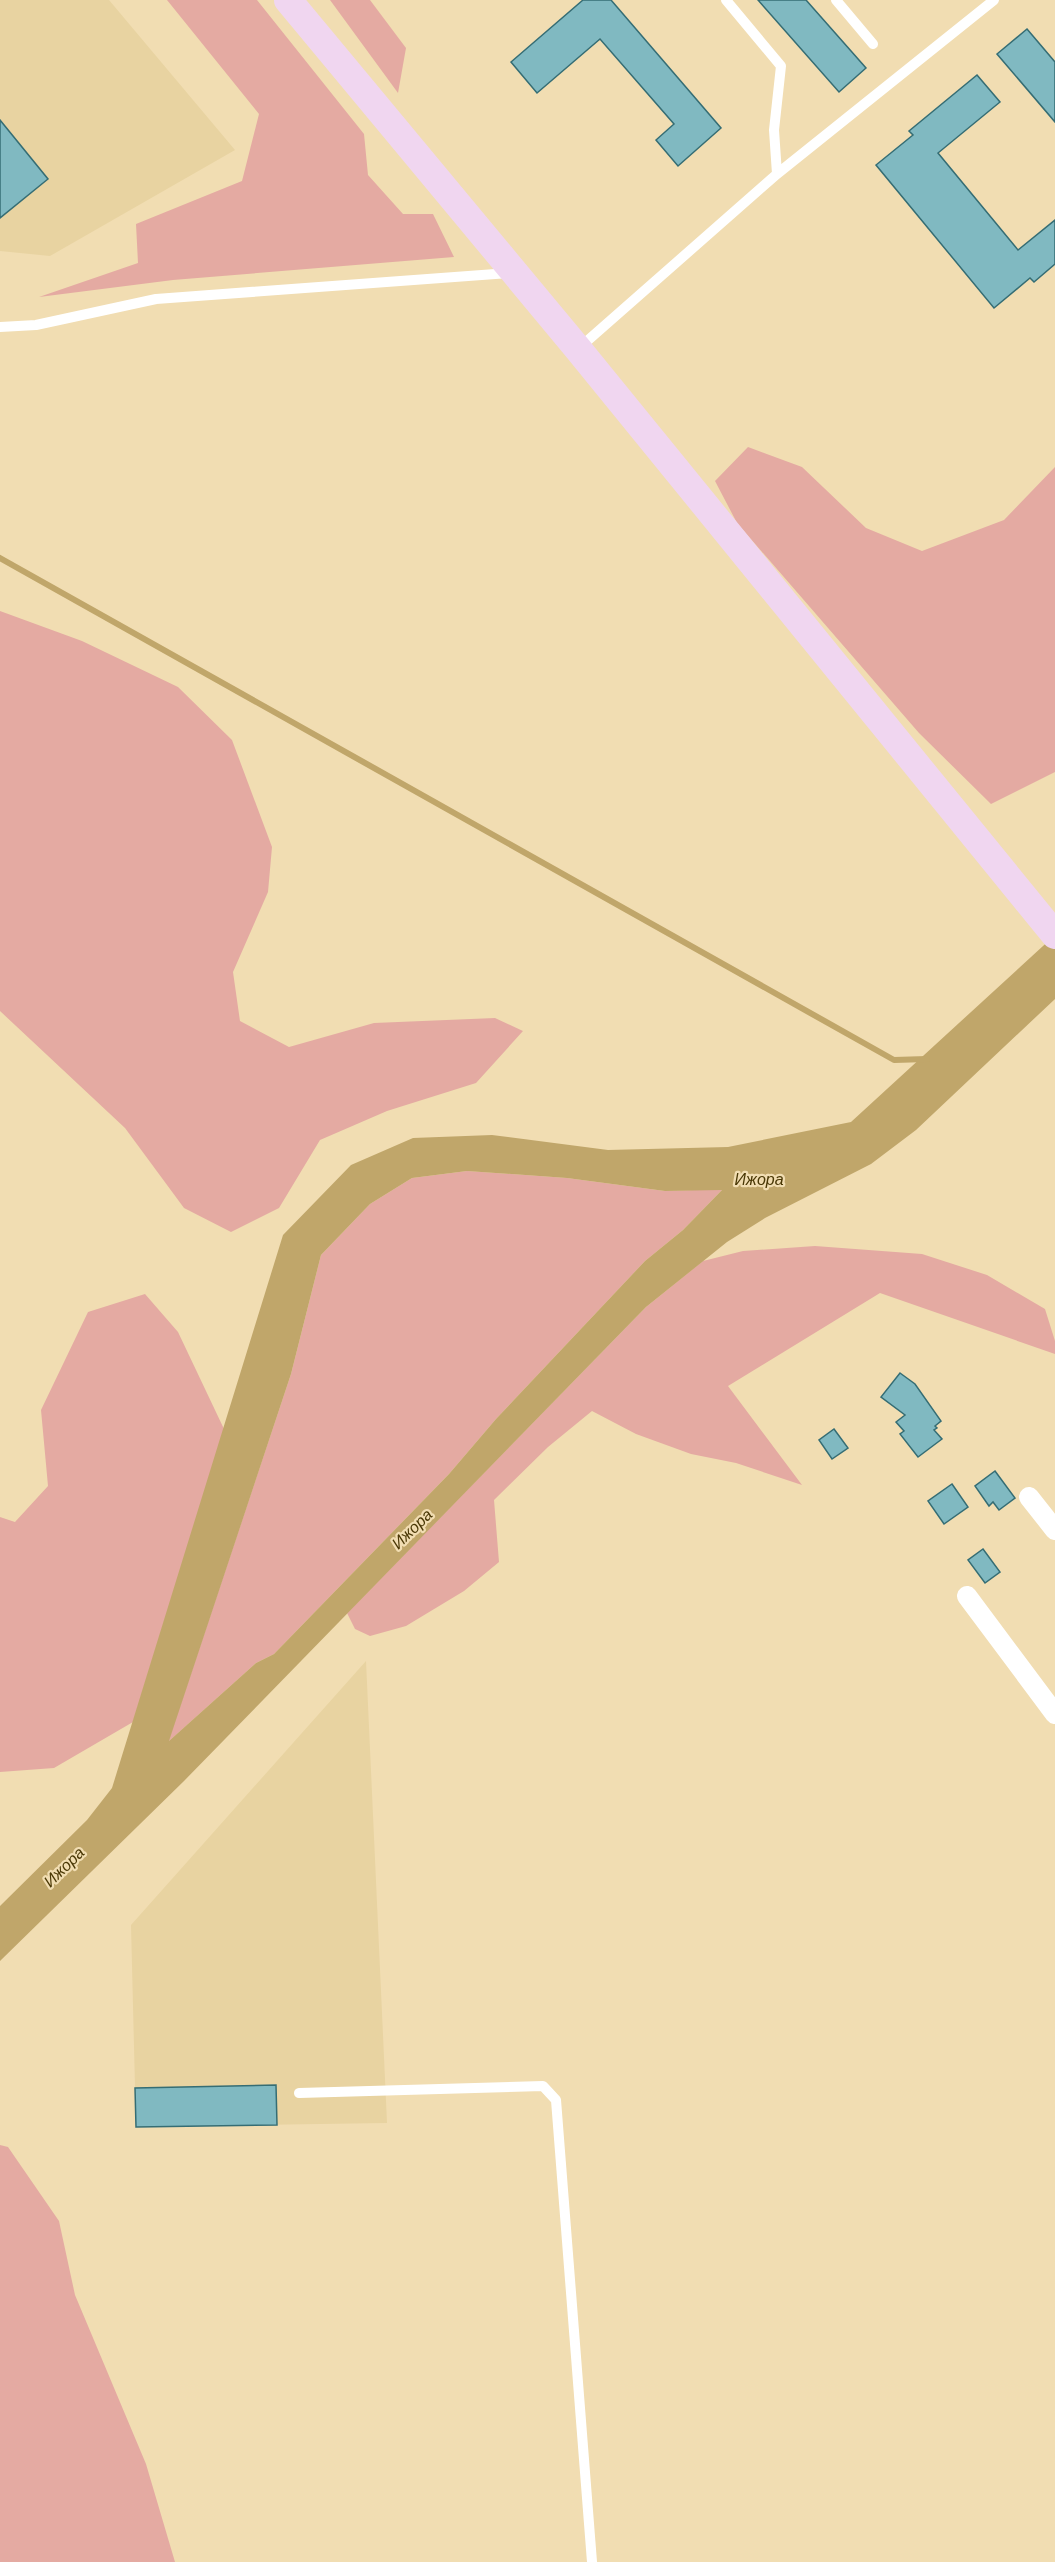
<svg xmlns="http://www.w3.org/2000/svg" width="1055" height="2562" font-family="Arial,sans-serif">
<rect width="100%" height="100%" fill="#f1ddb2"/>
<path fill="#e8d3a1" d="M 0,0 L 109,0 L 235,150 L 50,256 L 0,251 Z
M 366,1661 L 387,2123 L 136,2127 L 131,1925 Z"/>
<path fill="#e4aaa2" d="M 167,0 L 257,0 L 364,134 L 368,175 L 403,214 L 433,214 L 454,257 L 173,280 L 39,297 L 138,263 L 136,224 L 242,181 L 259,114 Z
M 330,0 L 370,0 L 406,48 L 398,93 Z
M 748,447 L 802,467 L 866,528 L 922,551 L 1004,520 L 1055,467 L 1055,772 L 991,804 L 919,733 L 737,523 L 715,481 Z
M 0,611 L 82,641 L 178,687 L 232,740 L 272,847 L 268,892 L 233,972 L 240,1021 L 289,1047 L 374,1023 L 495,1018 L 523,1031 L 476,1083 L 387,1111 L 320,1140 L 279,1208 L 231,1232 L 184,1208 L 125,1128 L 0,1011 Z
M 467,1171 L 567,1178 L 665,1191 L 723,1189 L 683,1230 L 645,1261 L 496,1419 L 449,1474 L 274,1654 L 256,1663 L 168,1742 L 291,1374 L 321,1255 L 370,1204 L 412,1178 Z
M 815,1246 L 922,1254 L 987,1275 L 1045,1309 L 1055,1341 L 1055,1354 L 880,1293 L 728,1386 L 802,1485 L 736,1463 L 691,1454 L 636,1434 L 592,1411 L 548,1447 L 494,1500 L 499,1562 L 464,1591 L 406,1626 L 370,1636 L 355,1629 L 347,1613 L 646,1307 L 703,1261 L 743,1251 Z
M 145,1294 L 178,1332 L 224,1429 L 133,1722 L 54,1768 L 0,1772 L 0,1517 L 15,1522 L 48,1486 L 41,1410 L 88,1312 Z
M 0,2145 L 8,2147 L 59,2221 L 75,2295 L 146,2464 L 175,2562 L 0,2562 Z"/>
<path fill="#c0a66a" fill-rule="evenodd" d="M 1055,935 L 1055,999 L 916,1130 L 871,1164 L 765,1218 L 727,1242 L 646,1307 L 184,1781 L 0,1961 L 0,1906 L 87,1820 L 112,1788 L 283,1235 L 351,1165 L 413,1138 L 492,1135 L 608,1150 L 728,1147 L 851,1122 ZM 467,1171 L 567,1178 L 665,1191 L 722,1190 L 683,1230 L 645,1261 L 496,1419 L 449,1474 L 274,1654 L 256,1663 L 169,1741 L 291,1374 L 321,1255 L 370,1204 L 412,1178 Z"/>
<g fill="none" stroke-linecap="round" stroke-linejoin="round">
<path stroke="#c0a66a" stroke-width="6" d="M 0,558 L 894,1060 L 927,1059"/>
</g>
<path fill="#80b9c1" stroke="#356d74" stroke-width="1.5" d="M 583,0 L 611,0 L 721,128 L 678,166 L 656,140 L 674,124 L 600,39 L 537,93 L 511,62 Z
M 758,0 L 806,0 L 866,68 L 839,92 Z
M 1027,29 L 1055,62 L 1055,122 L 997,54 Z
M 977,75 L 1000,102 L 938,153 L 1018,250 L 1055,220 L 1055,264 L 1034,282 L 1030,278 L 994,308 L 876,165 L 913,135 L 909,131 Z
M 0,120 L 48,179 L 0,218 Z
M 900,1373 L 915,1384 L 941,1421 L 935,1426 L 937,1428 L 934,1430 L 942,1439 L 918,1457 L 900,1434 L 904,1431 L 896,1422 L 905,1415 L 881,1397 Z
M 834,1429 L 848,1448 L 832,1459 L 819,1440 Z
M 995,1471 L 1015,1498 L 999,1510 L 993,1502 L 989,1506 L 975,1486 Z
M 952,1484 L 968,1507 L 944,1524 L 928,1501 Z
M 983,1549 L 1000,1572 L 985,1583 L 968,1560 Z
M 276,2085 L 277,2125 L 136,2127 L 135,2088 Z"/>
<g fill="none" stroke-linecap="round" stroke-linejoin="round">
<path stroke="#fff" stroke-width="10" d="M 726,0 L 781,66 L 774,130 L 777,174
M 836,0 L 873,44
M 0,327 L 36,325 L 156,299 L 509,273
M 578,349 L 777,174 L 994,0
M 299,2093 L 543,2086 L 556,2100 L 592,2562"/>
<path stroke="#fff" stroke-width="20" d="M 1029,1497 L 1055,1530
M 967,1596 L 1055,1714"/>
<path stroke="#f0d6f0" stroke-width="28" d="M 288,0 L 578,349 L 1055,935"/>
</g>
<g text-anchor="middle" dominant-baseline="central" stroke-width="4.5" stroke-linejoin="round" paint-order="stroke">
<g font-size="16" font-style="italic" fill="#4a3806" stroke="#f1ddb2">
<text x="759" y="1179">Ижора</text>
<text transform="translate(412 1529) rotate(-44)">Ижора</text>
<text transform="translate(64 1867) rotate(-44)">Ижора</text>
</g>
</g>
</svg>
